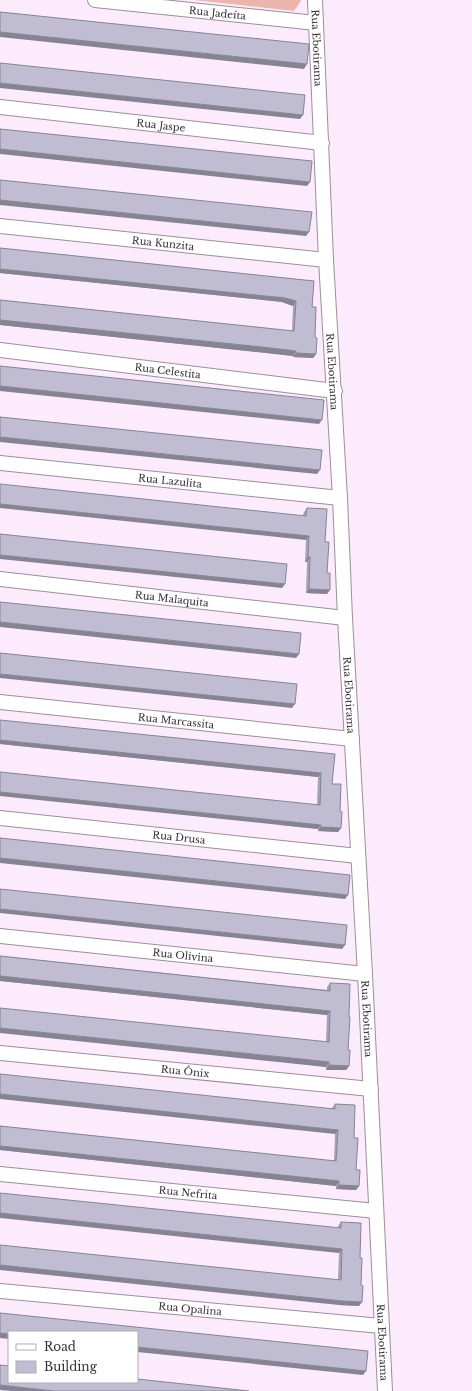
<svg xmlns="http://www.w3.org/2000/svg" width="472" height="1391" font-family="'Libre Baskerville',serif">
<rect width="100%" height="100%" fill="#fbebfc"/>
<path fill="#ecb5ac" d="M 194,0 L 300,0 L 301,1 L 294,11 Z"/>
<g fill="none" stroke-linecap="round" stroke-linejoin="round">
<g stroke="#9d8e9d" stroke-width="16">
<g id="minor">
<path id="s1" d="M 95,0 L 316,23"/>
<path id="s2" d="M 315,0 L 326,260 L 340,498 L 345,618 L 365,974 L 385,1391"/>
<path id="s3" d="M 0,107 L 322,143"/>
<path id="s4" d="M 0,226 L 326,260"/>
<path id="s5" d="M 0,350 L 335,391"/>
<path id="s6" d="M 0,463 L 340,498"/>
<path id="s7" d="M 0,579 L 345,618"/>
<path id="s8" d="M 0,702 L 352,739"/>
<path id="s9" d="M 0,818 L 358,856"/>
<path id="s10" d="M 0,936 L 365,974"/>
<path id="s11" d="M 0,1053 L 371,1089"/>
<path id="s12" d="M 0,1174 L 376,1211"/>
<path id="s13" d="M 0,1291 L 381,1326"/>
</g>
</g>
<use href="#minor" stroke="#fff" stroke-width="14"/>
</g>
<path fill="#a5a3b5" d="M 0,248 L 314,281 L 312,307 L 316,354 L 313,358 L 293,357 L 293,356 L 259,352 L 0,325 L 0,300 L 292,331 L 293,306 L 282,302 L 0,273 Z
M 307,508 L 325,542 L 327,594 L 306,593 L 307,562 L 305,562 L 306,540 L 303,515 L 304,512 Z
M 0,744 L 335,754 L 332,784 L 340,811 L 341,828 L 338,832 L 318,831 L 318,829 L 280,825 L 317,804 L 318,777 Z
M 0,956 L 327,990 L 327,987 L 330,983 L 349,1017 L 348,1050 L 349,1066 L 346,1070 L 326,1070 L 326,1067 L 279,1061 L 326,1042 L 327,1015 L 0,981 Z
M 335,1104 L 354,1138 L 356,1170 L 359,1186 L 356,1190 L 336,1189 L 336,1186 L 0,1150 L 0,1126 L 334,1161 L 335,1134 L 332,1108 Z
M 341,1222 L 360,1258 L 359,1306 L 339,1305 L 338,1280 L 339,1253 L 338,1228 L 338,1226 Z"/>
<path fill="#868493" d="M 0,32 L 307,64 L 304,69 L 0,37 Z
M 0,83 L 303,115 L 300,119 L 0,88 Z
M 0,149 L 310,182 L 307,186 L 0,154 Z
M 0,200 L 309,232 L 306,236 L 0,205 Z
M 0,269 L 285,298 L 296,301 L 293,306 L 282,302 L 0,273 Z
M 0,320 L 296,351 L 293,356 L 0,325 Z
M 296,353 L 316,354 L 313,358 L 293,357 Z
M 0,386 L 322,420 L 319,424 L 0,391 Z
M 0,437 L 320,470 L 317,474 L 0,442 Z
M 0,504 L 309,536 L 306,540 L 0,508 Z
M 0,555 L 285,584 L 282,588 L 0,559 Z
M 308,557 L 310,557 L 307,562 L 305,562 Z
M 309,589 L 330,590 L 327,594 L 306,593 Z
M 0,622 L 299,654 L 296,658 L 0,627 Z
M 0,674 L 295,704 L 292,708 L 0,678 Z
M 0,740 L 321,773 L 318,777 L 0,744 Z
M 0,792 L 321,825 L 318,829 L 0,796 Z
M 321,827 L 341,828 L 338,832 L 318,831 Z
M 0,858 L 348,895 L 345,899 L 0,863 Z
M 0,909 L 345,945 L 342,949 L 0,913 Z
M 0,976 L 330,1011 L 327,1015 L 0,981 Z
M 0,1028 L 329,1062 L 326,1067 L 0,1033 Z
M 329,1065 L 349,1066 L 346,1070 L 326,1070 Z
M 0,1094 L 338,1130 L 335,1134 L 0,1099 Z
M 0,1146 L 339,1181 L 336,1186 L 0,1150 Z
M 339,1185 L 359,1186 L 356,1190 L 336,1189 Z
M 0,1213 L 342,1249 L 339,1253 L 0,1218 Z
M 0,1265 L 362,1302 L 359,1306 L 339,1305 L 0,1270 Z
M 0,1333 L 9,1334 L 9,1339 L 0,1338 Z
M 137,1347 L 366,1371 L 363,1375 L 137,1352 Z
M 0,1385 L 54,1391 L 11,1391 L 0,1390 Z"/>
<path fill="#c0bdd2" stroke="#868493" d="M 0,12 L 309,44 L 307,64 L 0,32 Z
M 0,63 L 305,95 L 303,115 L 0,83 Z
M 0,129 L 312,161 L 310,182 L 0,149 Z
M 0,180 L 312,212 L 309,232 L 0,200 Z
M 0,248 L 314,281 L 312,307 L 316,307 L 315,337 L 317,338 L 316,354 L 296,353 L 296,351 L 262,347 L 0,320 L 0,300 L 294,331 L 296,301 L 285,298 L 0,269 Z
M 0,366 L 324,400 L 322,420 L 0,386 Z
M 0,417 L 322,450 L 320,470 L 0,437 Z
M 0,484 L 306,516 L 307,508 L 327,509 L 325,542 L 329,542 L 327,573 L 330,573 L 330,590 L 309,589 L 310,557 L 308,557 L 309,536 L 0,504 Z
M 0,534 L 287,564 L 285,584 L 0,555 Z
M 0,602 L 301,633 L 299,654 L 0,622 Z
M 0,653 L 297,684 L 295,704 L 0,674 Z
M 0,720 L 335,754 L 332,784 L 341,784 L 340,811 L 342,812 L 341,828 L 321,827 L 321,825 L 283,821 L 0,792 L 0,772 L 320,805 L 321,773 L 0,740 Z
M 0,838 L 350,875 L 348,895 L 0,858 Z
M 0,889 L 347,925 L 345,945 L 0,909 Z
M 0,956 L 330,991 L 330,983 L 350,984 L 349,1017 L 350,1017 L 348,1050 L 350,1050 L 349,1066 L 329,1065 L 329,1062 L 282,1057 L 0,1028 L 0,1008 L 329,1042 L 330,1011 L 0,976 Z
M 0,1074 L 335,1109 L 335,1104 L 355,1105 L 354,1138 L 358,1138 L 356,1170 L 360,1170 L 359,1186 L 339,1185 L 339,1181 L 0,1146 L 0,1126 L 336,1161 L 338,1130 L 0,1094 Z
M 0,1193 L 341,1228 L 341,1222 L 361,1223 L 360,1258 L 362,1258 L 361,1285 L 363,1286 L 362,1302 L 342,1301 L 0,1265 L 0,1245 L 341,1280 L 342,1249 L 0,1213 Z
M 0,1313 L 368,1351 L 366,1371 L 137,1347 L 137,1332 L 9,1332 L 9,1334 L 0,1333 Z
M 0,1365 L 9,1366 L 9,1382 L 137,1382 L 137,1379 L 249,1391 L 54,1391 L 0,1385 Z"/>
<g text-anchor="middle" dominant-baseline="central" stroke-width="4" stroke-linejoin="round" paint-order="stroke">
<g font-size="10" fill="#362f36" stroke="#fff">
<text stroke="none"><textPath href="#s1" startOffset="123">Rua Jadeíta</textPath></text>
<text stroke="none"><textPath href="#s2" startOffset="48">Rua Ebotirama</textPath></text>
<text stroke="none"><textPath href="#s3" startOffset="162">Rua Jaspe</textPath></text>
<text stroke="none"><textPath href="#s4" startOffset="164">Rua Kunzita</textPath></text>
<text stroke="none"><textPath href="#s5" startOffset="169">Rua Celestita</textPath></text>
<text stroke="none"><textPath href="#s2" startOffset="372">Rua Ebotirama</textPath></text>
<text stroke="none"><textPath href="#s6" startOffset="171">Rua Lazulita</textPath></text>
<text stroke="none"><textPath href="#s7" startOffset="173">Rua Malaquita</textPath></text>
<text stroke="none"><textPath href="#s2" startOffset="696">Rua Ebotirama</textPath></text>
<text stroke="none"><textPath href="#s8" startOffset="177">Rua Marcassita</textPath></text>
<text stroke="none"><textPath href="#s9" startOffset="180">Rua Drusa</textPath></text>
<text stroke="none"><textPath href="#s10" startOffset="184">Rua Olivina</textPath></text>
<text stroke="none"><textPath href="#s2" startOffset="1020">Rua Ebotirama</textPath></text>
<text stroke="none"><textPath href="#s11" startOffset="186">Rua Ônix</textPath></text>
<text stroke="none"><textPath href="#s12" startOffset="189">Rua Nefrita</textPath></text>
<text stroke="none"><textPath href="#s13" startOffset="191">Rua Opalina</textPath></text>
<text stroke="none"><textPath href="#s2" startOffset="1344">Rua Ebotirama</textPath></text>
</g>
</g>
<rect x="8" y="1331" width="130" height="52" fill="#ffffff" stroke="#afacaf"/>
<rect x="16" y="1344" width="20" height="6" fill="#ffffff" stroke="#afacaf"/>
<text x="44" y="1351" font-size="12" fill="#362f36">Road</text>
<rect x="16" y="1361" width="20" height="12" fill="#c0bdd2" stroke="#afacaf"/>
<text x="44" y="1371" font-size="12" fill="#362f36">Building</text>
</svg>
